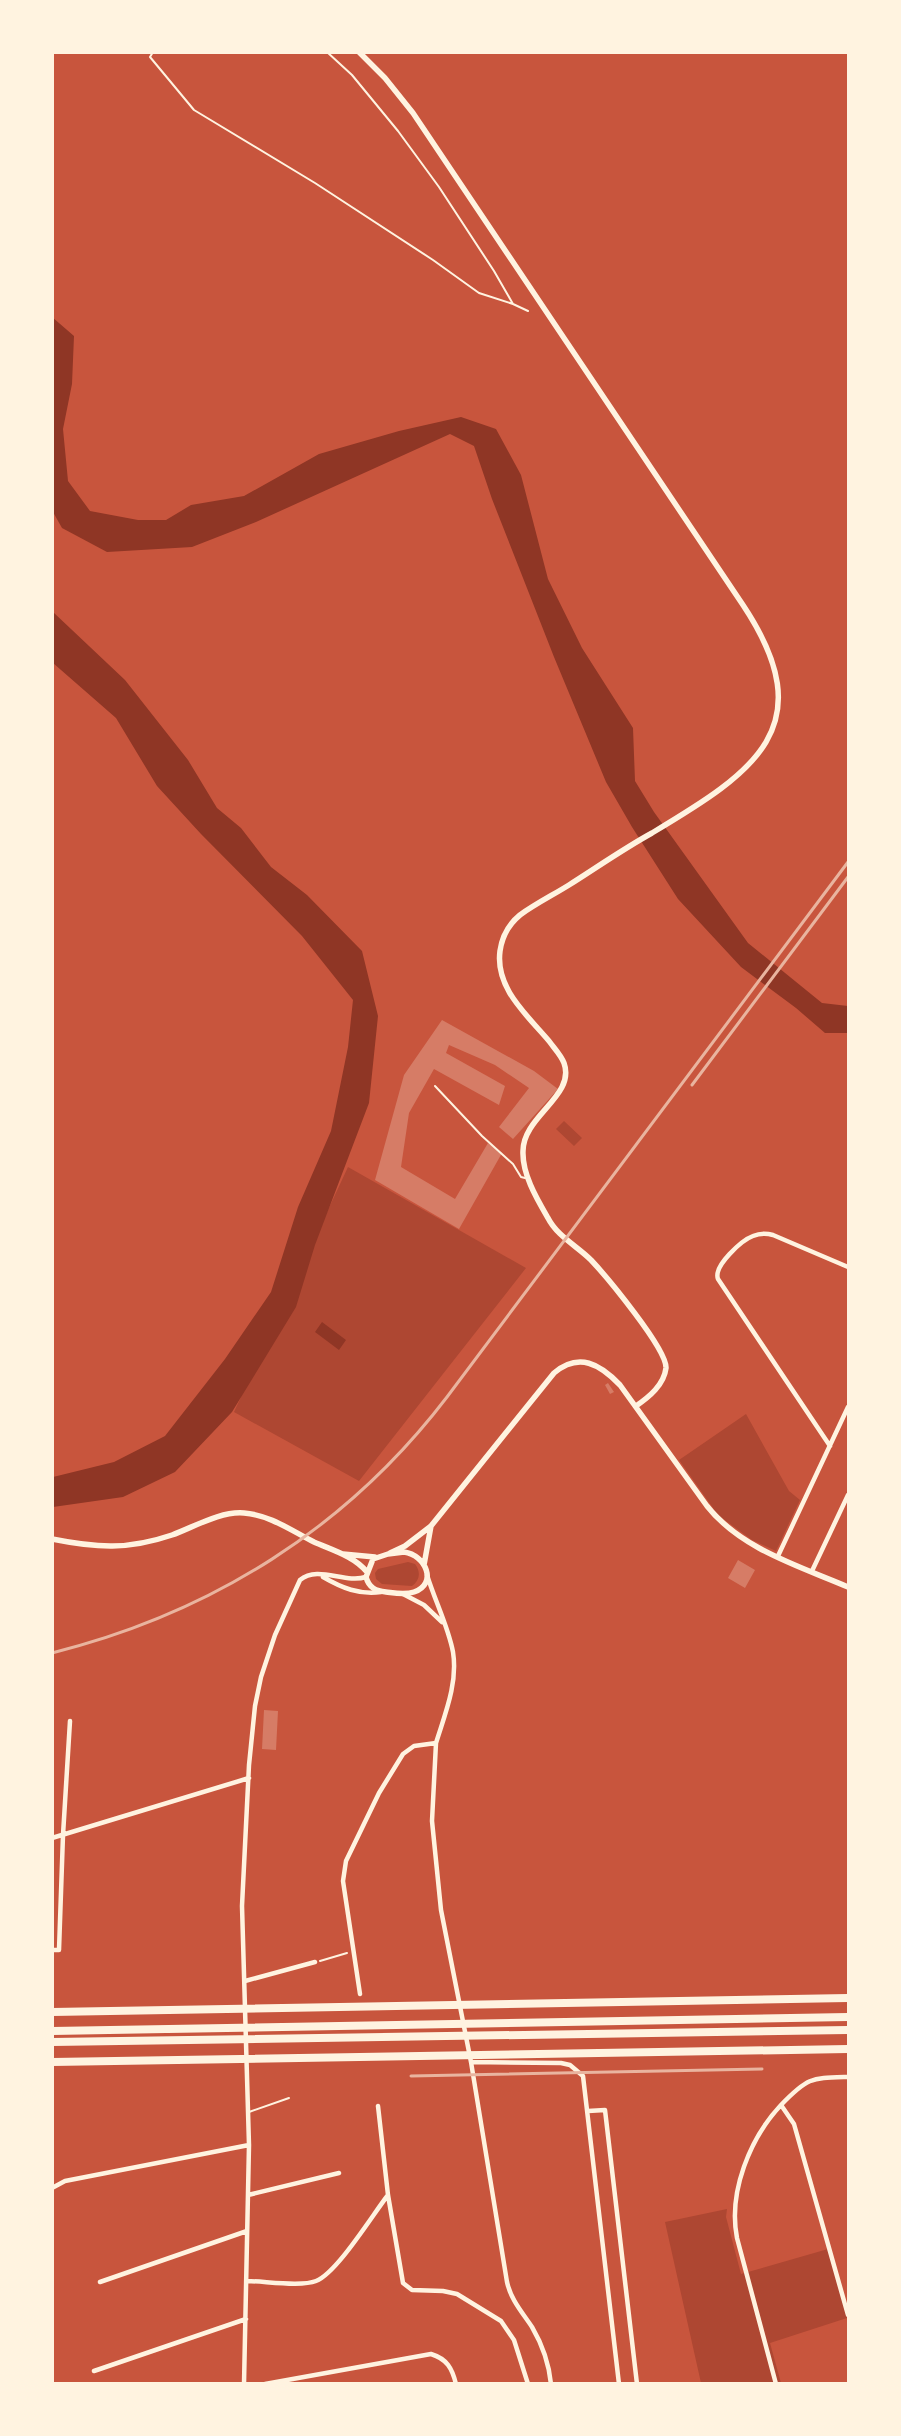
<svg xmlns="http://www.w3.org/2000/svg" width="901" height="2436" font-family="Cabin,sans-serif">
<rect width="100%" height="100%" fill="#c8553d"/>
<path fill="#ae4732" d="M 564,1121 L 582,1138 L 574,1146 L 556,1129 Z
M 348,1167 L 526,1268 L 359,1481 L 234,1412 Z
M 746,1414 L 789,1491 L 800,1500 L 776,1551 L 752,1540 L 718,1515 L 679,1460 Z
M 408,1562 L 415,1564 C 421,1572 420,1580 412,1586 L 382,1584 L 376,1579 L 375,1573 L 378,1569 Z
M 727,2209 L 726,2217 L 741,2274 L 828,2249 L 847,2318 L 770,2343 L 781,2383 L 701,2383 L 665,2222 Z"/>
<path fill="#8f3625" d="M 52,317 L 74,336 L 72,384 L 63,429 L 68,481 L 90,511 L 138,520 L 166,520 L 191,505 L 244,496 L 319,454 L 399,431 L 461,417 L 496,429 L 521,475 L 548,579 L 582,648 L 633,728 L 635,781 L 654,812 L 748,943 L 822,1003 L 848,1006 L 848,1033 L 825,1033 L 796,1008 L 741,967 L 678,899 L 632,827 L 606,782 L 554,657 L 492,499 L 474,446 L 450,434 L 256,522 L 192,547 L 107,552 L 62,528 L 53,512 Z
M 53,612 L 125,680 L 188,760 L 217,808 L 241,828 L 271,867 L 307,895 L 362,951 L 378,1016 L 369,1103 L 315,1245 L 296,1307 L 232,1412 L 175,1472 L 123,1497 L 53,1507 L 53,1477 L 114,1462 L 165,1436 L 225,1359 L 271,1292 L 298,1207 L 331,1131 L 348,1047 L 353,1000 L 302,936 L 201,834 L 157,786 L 116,718 L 53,663 Z
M 322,1322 L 346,1340 L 339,1350 L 315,1332 Z"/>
<path fill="#d67c66" d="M 442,1020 L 534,1071 L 558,1089 L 513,1139 L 499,1127 L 529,1088 L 495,1065 L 449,1045 L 446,1053 L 505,1086 L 499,1105 L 434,1069 L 409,1113 L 401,1167 L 455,1199 L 488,1143 L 502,1153 L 459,1229 L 375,1180 L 404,1075 Z
M 608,1383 L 614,1392 L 610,1394 L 605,1385 Z
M 738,1560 L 755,1570 L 745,1588 L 728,1578 Z
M 264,1710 L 278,1711 L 276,1750 L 262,1749 Z"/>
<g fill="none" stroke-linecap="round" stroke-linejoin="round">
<path stroke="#fff3e0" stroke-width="2" d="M 153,52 L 150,57 L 194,110 L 315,183 L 433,260 L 479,293 L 513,304
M 327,52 L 352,75 L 398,131 L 439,187 L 494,271 L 513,304 L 528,311
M 320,1961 L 347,1953"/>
<path stroke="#fff3e0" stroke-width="2" d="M 435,1086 L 482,1136 L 513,1164 L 521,1177 L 525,1178
M 249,2112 L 289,2098"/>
<path stroke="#fff3e0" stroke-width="4.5" d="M 830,1446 L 718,1279 C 713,1266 742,1240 753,1236 C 760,1233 766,1233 773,1235 L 848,1267
M 778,1556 L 848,1407
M 812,1571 L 848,1495
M 323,1577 C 342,1588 359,1595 381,1592
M 403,1594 L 424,1605 L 442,1622
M 436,1743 L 432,1821 L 441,1910 L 471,2062 L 507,2282 C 511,2300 522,2312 532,2327 C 542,2344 549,2364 551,2384
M 52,1838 L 249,1778
M 52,1950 L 59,1950 L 63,1835 L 70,1721
M 245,1981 L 315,1962
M 360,1994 L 343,1881 L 346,1861 L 379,1793 L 403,1754 L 414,1746 L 436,1743 C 445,1714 458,1683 453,1652 C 448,1626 435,1601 427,1575
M 471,2062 L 561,2063 L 570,2065 L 583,2076 L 619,2384
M 781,2105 C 808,2077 811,2078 848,2077
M 378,2106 L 388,2195 L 403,2283 L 412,2290 L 443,2291 L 457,2294 L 501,2321 L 514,2340 L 528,2384
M 588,2111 L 605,2110 L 637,2384
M 52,2188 L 65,2181 L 249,2145
M 248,2195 L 339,2173
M 246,2281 C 264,2281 301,2287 316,2281 C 337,2273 373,2214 388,2195
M 100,2282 L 247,2231
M 94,2371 L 246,2319
M 244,2384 L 249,2145 L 242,1906 L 249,1765 L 255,1706 L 261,1677 L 275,1635 L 300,1580 C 318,1565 345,1584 366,1577
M 265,2384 L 431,2354 C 447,2359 452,2368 456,2384
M 776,2384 L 737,2238 C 728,2192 750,2138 781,2105 L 794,2124 L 848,2315"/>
<path stroke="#fff3e0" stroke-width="5.5" d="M 359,52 L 385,78 L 413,113 L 743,605 C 824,727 754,772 652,833 C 623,849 596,868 569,885 C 553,895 535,904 520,915 C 509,924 502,937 500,951 C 495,988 527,1015 549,1041 C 554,1048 561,1055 564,1063 C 576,1096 523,1116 523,1151 C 522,1174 537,1199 548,1218 C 557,1236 577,1246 591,1260 C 606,1276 667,1349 666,1368 C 664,1385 649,1397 636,1406
M 52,1539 C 97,1548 128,1550 172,1535 C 194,1527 220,1511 244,1513 C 270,1515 292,1531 314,1542 C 332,1550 354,1556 367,1572
M 404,1552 C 426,1555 438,1584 414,1592 C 405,1595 395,1593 386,1592 C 376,1591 369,1588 366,1577 L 373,1559 L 388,1554 Z
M 390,1553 L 405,1546 L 431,1526 L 554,1373 C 579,1352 600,1364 620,1385 L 707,1506 C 741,1549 799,1566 848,1587
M 343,1554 L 375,1557
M 424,1565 L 431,1526"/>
<path stroke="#fff3e0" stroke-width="8" d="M 52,2012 L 848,1998
M 52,2031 L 848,2017
M 52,2042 L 848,2030
M 52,2062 L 848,2049"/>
<path stroke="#e9b49f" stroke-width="3" d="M 692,1085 L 848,877
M 52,1653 C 212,1613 347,1528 447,1397 L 848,862
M 411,2076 L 762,2069"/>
</g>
<rect width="901" height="2436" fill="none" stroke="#fff3e0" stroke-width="108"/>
</svg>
